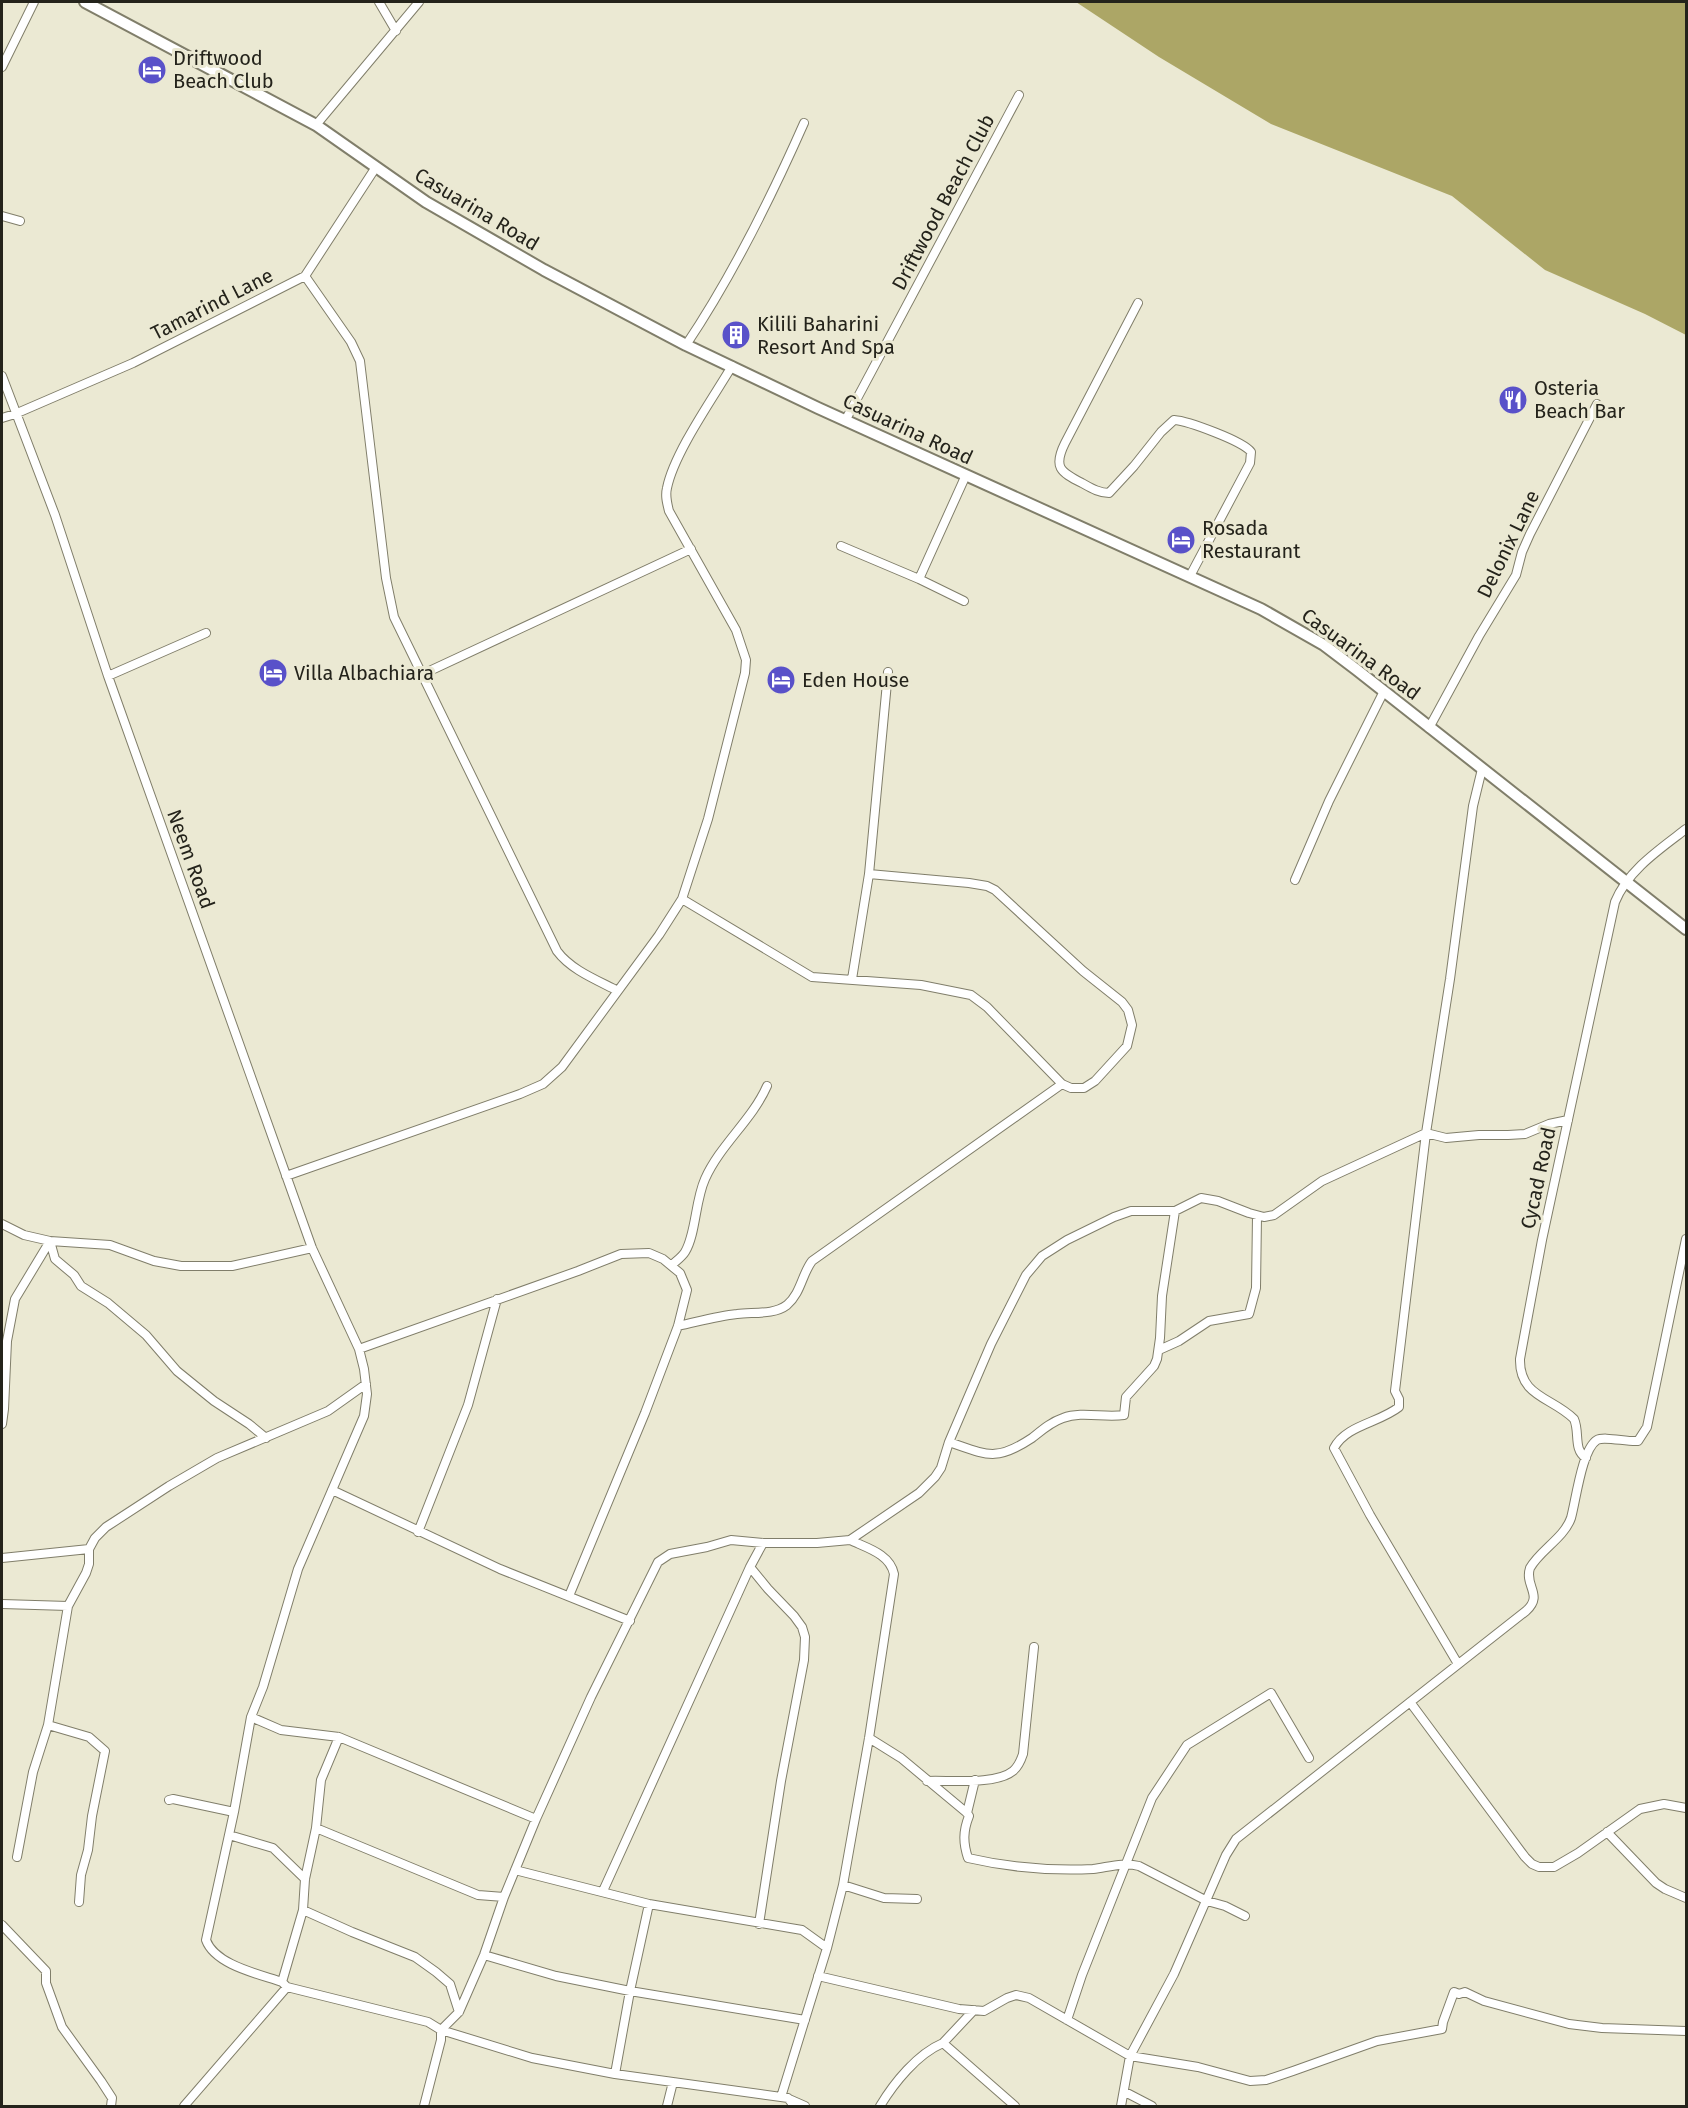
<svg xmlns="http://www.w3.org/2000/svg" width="1688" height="2108" font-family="'Fira Sans',sans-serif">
<rect width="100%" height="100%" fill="#ebe9d3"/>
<path fill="#aca666" d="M 1076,2 L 1686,2 L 1686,335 L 1645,314 L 1545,270 L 1452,196 L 1271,124 L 1159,57 Z"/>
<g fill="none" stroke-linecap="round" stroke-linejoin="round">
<g stroke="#807e6a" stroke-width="10">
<path id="street" d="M 379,2 L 396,31
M 2,67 L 34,2
M 316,125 L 419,2
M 2,216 L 20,221
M 305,276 L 351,342 L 360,361 L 386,578 L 394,617 L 557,951 C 571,970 597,980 618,991
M 1138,303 L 1065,443 C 1053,467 1060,472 1082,483 C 1091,488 1099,493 1109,493 L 1134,466 L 1161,432 L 1174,420 C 1188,421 1243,441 1251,452 L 1250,463 L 1190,576
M 686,345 C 733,275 770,200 804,123
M 2,376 L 55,515 L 108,676 L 312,1248 L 359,1349 L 364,1369 L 367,1394 L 364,1416 L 298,1569 L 263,1687 L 251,1717 L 234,1812 L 173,1799 L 169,1800
M 2,418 L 15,414 L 133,363 L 305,276 L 376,167
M 845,421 L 1019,95
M 841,546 L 919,579 L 966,475
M 919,579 L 964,601
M 423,674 L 691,549
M 108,676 L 206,633
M 1429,728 L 1479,636 L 1516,575 L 1522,552 L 1530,534 L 1597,404
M 1295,880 L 1329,801 L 1384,691
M 682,899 L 812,977 L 921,985 L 971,995 L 987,1007 L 1062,1084 L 1071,1088 L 1084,1088 L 1095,1081 L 1127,1046 L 1132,1025 L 1128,1010 L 1122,1002 L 1083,971 L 995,890 L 987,886 L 969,883 L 869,874
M 852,979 L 869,874 L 888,672
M 286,1176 L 520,1094 L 543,1084 L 562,1067 L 659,935 L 682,899 L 708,819 L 745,673 L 746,660 L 736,630 L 669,511 C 667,503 665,496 667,488 C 674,453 713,398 732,366
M 2,1224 L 24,1235 L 50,1241 L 110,1245 L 154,1261 L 181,1266 L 232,1266 L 312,1248
M 50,1241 L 55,1259 L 74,1275 L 81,1286 L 108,1303 L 146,1335 L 177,1371 L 214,1401 L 249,1424 L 266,1438
M 672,1265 C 676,1261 682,1257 685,1252 C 696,1234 695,1201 705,1179 C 720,1145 752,1120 767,1086
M 678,1326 C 697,1322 717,1316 737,1314 C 753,1312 774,1315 787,1305 C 801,1293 802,1274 812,1261 L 1062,1084
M 359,1349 L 578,1271 L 621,1254 L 649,1253 L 663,1259 L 680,1273 L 687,1290 L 678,1326 L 645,1413 L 569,1596
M 1159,1350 L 1179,1341 L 1209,1321 L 1249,1314 L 1256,1288 L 1257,1216
M 2,1424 L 4,1409 L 7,1341 L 15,1299 L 50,1241
M 949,1442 C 987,1455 996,1462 1032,1438 C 1042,1430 1051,1422 1063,1418 C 1082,1411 1104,1418 1124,1415 L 1126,1397 L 1154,1366 L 1157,1359 L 1160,1338 L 1162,1296 L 1175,1211
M 1586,1458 C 1573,1450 1580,1432 1574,1419 C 1552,1397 1519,1397 1520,1359 L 1542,1240 L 1615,902 C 1628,870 1660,849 1686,829
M 332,1490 L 500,1569 L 630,1621
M 418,1532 L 468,1405 L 497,1299
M 2,1558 L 89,1549
M 750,1567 L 768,1589 L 794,1616 L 802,1627 L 805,1637 L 804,1660 L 781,1781 L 759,1924
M 2,1604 L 68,1606
M 1458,1664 L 1370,1515 L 1334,1448 C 1346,1425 1379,1423 1399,1407 L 1399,1399 L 1395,1391 L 1426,1133 L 1450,979 L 1473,806 L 1482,769
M 1410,1702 L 1525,1857 L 1532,1864 L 1539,1867 L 1554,1867 L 1578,1853 L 1640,1809 L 1664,1804 L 1686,1808
M 251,1717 L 281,1730 L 339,1737 L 536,1819
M 48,1725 L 89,1737 L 105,1751 L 92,1816 L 88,1850 L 81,1875 L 79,1902
M 339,1737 L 321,1780 L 316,1828 L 305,1879 L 303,1910 L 282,1982 L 287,1987 L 428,2022 L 441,2030 L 532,2058 L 558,2063 L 615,2074 L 781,2097
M 869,1738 L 901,1758 L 967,1813 L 969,1816 C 963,1831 963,1843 968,1858 C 1011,1868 1049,1871 1093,1869 C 1109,1867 1123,1862 1139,1866 L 1207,1901 L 1225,1906 L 1245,1916
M 927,1781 C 950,1780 996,1785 1013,1771 C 1018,1767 1021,1760 1023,1754 L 1034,1647
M 234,1812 L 206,1940 C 215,1965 259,1974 282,1982
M 967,1813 L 975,1780
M 316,1828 L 478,1895 L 504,1897
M 1607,1832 L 1656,1883 L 1665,1889 L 1686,1898
M 229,1835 L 273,1848 L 305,1879
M 17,1857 L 33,1772 L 48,1725 L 68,1606 L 86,1573 L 89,1564 L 89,1549 L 95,1538 L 106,1527 L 169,1486 L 217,1458 L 328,1411 L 366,1384
M 515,1870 L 649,1904 L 802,1930 L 827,1948
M 843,1885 L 884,1898 L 917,1899
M 603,1891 L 750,1567 L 763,1543
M 303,1910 L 352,1932 L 415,1957 L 436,1972 L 450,1984 L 459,2012
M 2,1925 L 46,1971 L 46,1983 L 62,2027 L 101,2081 L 112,2098 L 111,2106
M 484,1955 L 556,1976 L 630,1991 L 805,2020
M 818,1976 L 959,2009 L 984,2011 L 1007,1998 L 1016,1995 L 1029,1998 L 1130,2056 L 1198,2067 L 1250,2081 L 1266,2080 L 1293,2071 L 1377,2041 L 1442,2029 L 1443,2022 L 1454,1992 L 1459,1994 L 1465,1992 L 1484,2001 L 1569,2024 L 1602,2028 L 1686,2031
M 1067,2020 L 1082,1975 L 1152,1798 L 1187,1745 L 1271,1693 L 1309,1758
M 943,2043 L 1015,2106
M 615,2074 L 630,1991 L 649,1904
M 1125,2092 L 1152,2106
M 789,2099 L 805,2106
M 184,2106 L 287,1987
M 424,2106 L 441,2040 L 441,2030 L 459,2012 L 484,1955 L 504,1897 L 536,1819 L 591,1697 L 658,1562 L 670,1554 L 707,1547 L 731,1540 L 763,1543 L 817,1543 L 850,1540 L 919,1493 L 935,1477 L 941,1468 L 949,1442 L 991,1344 L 1026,1275 L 1042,1256 L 1067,1240 L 1114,1217 L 1131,1211 L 1175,1211 L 1201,1198 L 1218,1201 L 1249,1213 L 1264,1217 L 1274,1215 L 1322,1181 L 1426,1133 L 1446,1138 L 1479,1135 L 1508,1135 L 1525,1134 L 1549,1124 L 1568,1120
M 667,2106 L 673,2082
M 794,2106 L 788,2098 L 781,2097 L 827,1948 L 843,1885 L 869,1738 L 894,1574 C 890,1554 867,1548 850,1540
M 880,2106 C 894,2083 917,2054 943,2043 L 974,2010
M 1121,2106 L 1130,2056 L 1174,1974 L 1226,1855 L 1236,1839 L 1526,1611 C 1544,1595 1524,1586 1530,1568 C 1540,1550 1564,1538 1571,1518 C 1576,1500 1582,1449 1597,1440 C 1604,1436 1627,1442 1638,1441 L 1647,1427 L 1686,1239"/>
</g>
<g stroke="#807e6a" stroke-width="14">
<path id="secondary" d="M 85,2 L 316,125 L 426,202 L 544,270 L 686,345 L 818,408 L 1261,609 L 1324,645 L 1357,670 L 1686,929"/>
</g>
<use href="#street" stroke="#fff" stroke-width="8"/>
<use href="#secondary" stroke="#fff" stroke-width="10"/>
</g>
<defs>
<g id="hotel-disc" transform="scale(1.5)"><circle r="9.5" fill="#5951c9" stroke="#ebe9d3"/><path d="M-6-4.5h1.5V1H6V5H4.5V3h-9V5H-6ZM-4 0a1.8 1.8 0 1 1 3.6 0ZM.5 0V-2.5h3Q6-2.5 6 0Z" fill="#fff"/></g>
<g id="building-disc" transform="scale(1.5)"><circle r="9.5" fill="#5951c9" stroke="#ebe9d3"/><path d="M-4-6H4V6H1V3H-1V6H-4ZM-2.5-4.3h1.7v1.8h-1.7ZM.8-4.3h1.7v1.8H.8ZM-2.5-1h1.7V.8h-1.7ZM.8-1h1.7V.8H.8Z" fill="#fff"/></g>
<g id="restaurant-disc" transform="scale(1.5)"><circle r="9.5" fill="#5951c9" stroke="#ebe9d3"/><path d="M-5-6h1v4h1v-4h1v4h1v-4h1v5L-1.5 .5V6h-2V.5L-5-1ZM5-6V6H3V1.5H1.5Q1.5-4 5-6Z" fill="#fff"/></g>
</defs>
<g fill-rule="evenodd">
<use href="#hotel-disc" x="152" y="70"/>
<use href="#building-disc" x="736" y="335"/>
<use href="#restaurant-disc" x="1513" y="400"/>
<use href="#hotel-disc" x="1181" y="540"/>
<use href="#hotel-disc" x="273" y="673"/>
<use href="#hotel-disc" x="781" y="680"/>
</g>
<g text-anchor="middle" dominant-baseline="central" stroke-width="6" stroke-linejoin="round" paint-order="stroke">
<g font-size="20" fill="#24231b" stroke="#ebe9d3" text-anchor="start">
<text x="173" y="58">Driftwood<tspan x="173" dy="23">Beach Club</tspan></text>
<text x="757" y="324">Kilili Baharini<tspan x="757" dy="23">Resort And Spa</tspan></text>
<text x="1534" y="388">Osteria<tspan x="1534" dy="23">Beach Bar</tspan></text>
<text x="1202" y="528">Rosada<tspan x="1202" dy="23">Restaurant</tspan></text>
<text x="294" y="673">Villa Albachiara</text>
<text x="802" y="680">Eden House</text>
</g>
<g font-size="20" fill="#24231b" stroke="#ebe9d3">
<text transform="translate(943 202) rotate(-62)">Driftwood Beach Club</text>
<text transform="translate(477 209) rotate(31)">Casuarina Road</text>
<text transform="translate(212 304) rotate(-27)">Tamarind Lane</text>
<text transform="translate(908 429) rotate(25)">Casuarina Road</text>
<text transform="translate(1508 544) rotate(-64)">Delonix Lane</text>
<text transform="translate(1361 654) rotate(36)">Casuarina Road</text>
<text transform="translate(191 859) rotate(70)">Neem Road</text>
<text transform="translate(1538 1178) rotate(-78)">Cycad Road</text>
</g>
</g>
<rect width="1688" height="2108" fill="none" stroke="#24231b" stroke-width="6"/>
</svg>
